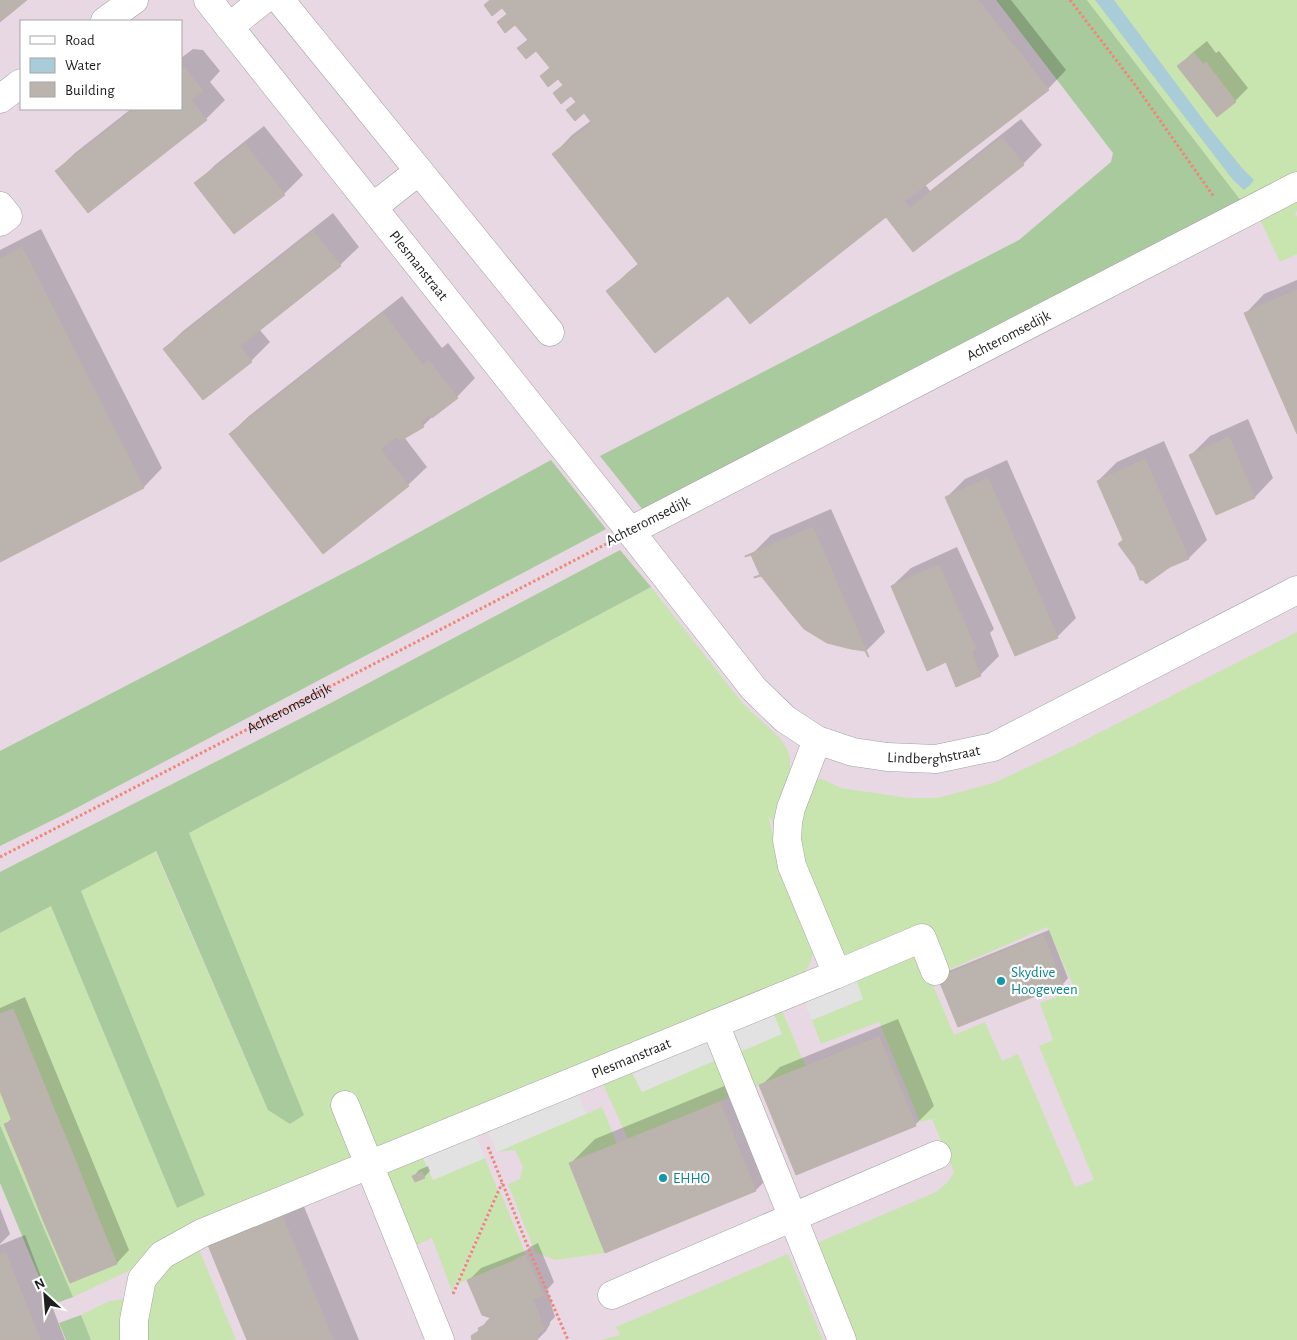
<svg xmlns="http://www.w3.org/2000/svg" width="1297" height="1340" font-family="'Alegreya Sans',sans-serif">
<rect width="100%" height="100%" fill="#efece5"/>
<path fill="#e7d8e4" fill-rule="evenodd" d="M 0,0 L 1002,0 L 1196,253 L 1297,202 L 1297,1340 L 0,1340 ZM 21,21 L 181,21 L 181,109 L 21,109 Z"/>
<path fill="#c8e5af" d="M 1087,0 L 1297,0 L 1297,174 L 1242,202 Z
M 1297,191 L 1297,210 L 1295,215 L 1297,216 L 1297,254 L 1280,262 L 1256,211 Z
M 651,587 L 744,705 L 779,737 L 786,747 L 790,757 L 790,771 L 780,800 L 776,825 L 768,816 L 784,875 L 813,951 C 812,962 808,969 800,976 L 174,1234 L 150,1248 L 137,1267 L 73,1297 L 0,1125 L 0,933 L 51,906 L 177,1208 L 205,1195 L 81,891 L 155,851 L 268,1110 L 304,1115 L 189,833 Z
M 1297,632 L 1297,1340 L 856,1340 L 817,1243 L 936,1192 L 948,1182 L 954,1172 L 932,1119 L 920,1122 L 879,1022 L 821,1044 L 812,1020 L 863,999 L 855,977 L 918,949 L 954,1035 L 985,1022 L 1002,1061 L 1018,1054 L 1075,1187 L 1094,1180 L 1039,1046 L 1053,1040 L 1040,1003 L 1075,990 L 1047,927 L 946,971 L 929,931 L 847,955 L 839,948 L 803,854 L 800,838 L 800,819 L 816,779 L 822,779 L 841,788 L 908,798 L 938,798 L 996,782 L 1073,746 Z
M 782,1011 L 806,1067 L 747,1090 L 733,1055 L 781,1034 L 774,1014 Z
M 716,1060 L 735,1095 L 628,1139 L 603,1084 L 632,1072 L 642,1092 Z
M 602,1107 L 617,1144 L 569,1164 L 605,1253 L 555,1260 L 535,1252 L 508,1184 L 520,1179 L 523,1167 L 515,1150 L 497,1152 Z
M 423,1156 L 433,1180 L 485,1158 L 498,1191 L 452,1291 L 432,1238 L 410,1248 L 382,1173 Z
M 500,1191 L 526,1255 L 516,1259 L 516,1260 L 457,1284 Z
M 197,1244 L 236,1340 L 139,1340 L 157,1270 Z
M 788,1254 L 823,1340 L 601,1340 L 620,1335 L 616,1327 Z
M 128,1299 L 124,1340 L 91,1340 L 81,1315 L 109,1301 Z"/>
<path fill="#a9ca9d" d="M 996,0 L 1087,0 L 1242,202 L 809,422 L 643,510 L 600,456 L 1019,240 L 1111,162 L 1113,153 Z
M 551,460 L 606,529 L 65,814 L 0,846 L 0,751 L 363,563 Z
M 620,550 L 651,587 L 189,833 L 304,1115 L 290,1124 L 268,1110 L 156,851 L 81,891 L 205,1195 L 177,1208 L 51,906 L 0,933 L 0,872 L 325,706 Z
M 0,1125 L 73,1297 L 51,1305 L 0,1183 Z
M 81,1315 L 91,1340 L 66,1340 L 59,1323 Z"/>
<path fill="#e2e2e2" d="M 855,978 L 863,999 L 812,1020 L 803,1000 Z
M 773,1013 L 782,1034 L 733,1055 L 724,1035 Z
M 708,1041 L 716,1060 L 642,1092 L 633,1074 Z
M 578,1093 L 586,1114 L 497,1152 L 488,1132 Z
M 475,1135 L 485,1158 L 433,1180 L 423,1158 Z"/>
<path fill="#a9ccd9" d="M 1095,0 L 1114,0 L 1207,125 L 1243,169 L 1254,180 L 1251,184 L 1244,190 L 1233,180 Z"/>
<path fill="#0003" d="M 490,0 L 1011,0 L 1066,70 L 1048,89 L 925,184 L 930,191 L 1021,119 L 1042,145 L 1023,164 L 914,250 L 886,215 L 728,294 L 608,292 L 627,273 L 639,263 L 554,154 L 572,135 L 592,120 L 585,111 L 568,110 L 577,101 L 572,94 L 555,93 L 564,84 L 558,77 L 541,76 L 550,67 L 536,49 L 519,48 L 528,39 L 516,23 L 498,22 L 508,13 L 503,6 Z
M 1207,41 L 1216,53 L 1219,51 L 1248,88 L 1235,101 L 1217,115 L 1179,66 L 1191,54 Z
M 193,49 L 203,50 L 220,71 L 210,82 L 225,100 L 206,119 L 56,171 L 75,153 L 131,109 L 181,109 L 181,58 Z
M 264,126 L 303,175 L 284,194 L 234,233 L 196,184 L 215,165 Z
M 333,213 L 359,247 L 340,265 L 259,329 L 270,342 L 251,361 L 203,398 L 164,349 L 183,331 Z
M 41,229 L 162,468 L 144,487 L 0,560 L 0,250 Z
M 1297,280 L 1297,431 L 1246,313 L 1264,294 Z
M 402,296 L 442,348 L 448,343 L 475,378 L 457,397 L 437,412 L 423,426 L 404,437 L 427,467 L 408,485 L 230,434 L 249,416 Z
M 1248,419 L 1273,478 L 1255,497 L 1216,513 L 1191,455 L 1210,436 Z
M 1164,441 L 1207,540 L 1189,558 L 1124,540 L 1098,481 L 1117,462 Z
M 1007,460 L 1076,618 L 1057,637 L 947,497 L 965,479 Z
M 831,509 L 885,632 L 867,650 L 851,648 L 752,554 L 771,535 Z
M 957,547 L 994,629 L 990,633 L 999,656 L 981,674 L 957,685 L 947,661 L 892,586 L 911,568 Z
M 1049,930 L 1068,978 L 1063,984 L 959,1026 L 946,972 Z
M 25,997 L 129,1250 L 117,1263 L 70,1282 L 6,1124 L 12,1118 L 0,1087 L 0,1008 Z
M 898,1019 L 934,1106 L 915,1125 L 761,1086 L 780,1067 Z
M 744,1078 L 780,1166 L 756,1190 L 606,1252 L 570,1164 L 595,1139 Z
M 428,1166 L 430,1171 L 424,1177 L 414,1176 L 419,1170 Z
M 300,1197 L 359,1340 L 248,1340 L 210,1245 Z
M 0,1208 L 10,1234 L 0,1244 Z
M 25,1235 L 65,1340 L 0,1340 L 0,1245 Z
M 538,1243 L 554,1282 L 547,1290 L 552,1303 L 551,1304 L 555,1317 L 550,1322 L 550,1324 L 546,1331 L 537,1340 L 474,1340 L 472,1337 L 491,1317 L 468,1281 L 481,1268 L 527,1250 L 530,1247 Z"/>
<path fill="#bbb4ae" stroke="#bfb3a9" d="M 0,0 L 27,0 L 0,22 Z
M 490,0 L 978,0 L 1049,90 L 905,201 L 910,208 L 1002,137 L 1024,165 L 913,252 L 886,217 L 750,324 L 728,296 L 655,353 L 606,291 L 639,265 L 552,154 L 592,123 L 584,113 L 575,121 L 566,110 L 576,102 L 571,96 L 561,104 L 553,93 L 563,85 L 558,79 L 548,87 L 540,76 L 550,68 L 536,51 L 526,59 L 517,48 L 528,40 L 515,25 L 505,33 L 497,22 L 507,14 L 502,8 L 492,16 L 484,5 Z
M 1194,53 L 1203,64 L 1206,62 L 1236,102 L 1217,117 L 1177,66 Z
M 181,67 L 185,68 L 203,91 L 191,100 L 207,120 L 88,213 L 55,171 L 134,109 L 181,109 Z
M 245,144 L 285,195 L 234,234 L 194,183 Z
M 313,231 L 341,266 L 240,346 L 252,362 L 203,400 L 163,349 Z
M 22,247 L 144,488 L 0,562 L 0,259 Z
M 1297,290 L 1297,434 L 1244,313 Z
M 383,313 L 423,365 L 429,361 L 458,398 L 432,418 L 429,415 L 421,422 L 424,427 L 400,441 L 396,437 L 380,449 L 409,486 L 323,554 L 229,434 Z
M 1229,437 L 1255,498 L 1216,515 L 1189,455 Z
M 1145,459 L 1189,559 L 1170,567 L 1146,584 L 1143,580 L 1140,580 L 1135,567 L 1118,544 L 1123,540 L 1097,481 Z
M 988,478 L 1058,638 L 1015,656 L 945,497 Z
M 813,527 L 869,657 L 868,657 L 865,651 L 851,649 L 827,643 L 804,629 L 789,611 L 761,576 L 754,578 L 754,577 L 760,575 L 751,555 L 745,557 L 745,556 Z
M 939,565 L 976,649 L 971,652 L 981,676 L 956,687 L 946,662 L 927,671 L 891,586 Z
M 1043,935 L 1063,985 L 958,1027 L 938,978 Z
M 13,1009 L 33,1057 L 0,1070 L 0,1014 Z
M 879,1037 L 916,1126 L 796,1175 L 759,1085 Z
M 33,1057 L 52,1104 L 12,1121 L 0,1091 L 0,1070 Z
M 720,1102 L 756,1191 L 605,1253 L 569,1163 Z
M 52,1104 L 72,1152 L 24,1172 L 4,1124 Z
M 72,1152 L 91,1200 L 43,1220 L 24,1172 Z
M 422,1172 L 425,1178 L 415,1182 L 412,1176 Z
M 91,1200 L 117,1264 L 70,1283 L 43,1220 Z
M 282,1215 L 333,1340 L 247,1340 L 208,1245 Z
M 6,1253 L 40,1340 L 0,1340 L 0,1255 Z
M 526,1255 L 543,1295 L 533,1299 L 540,1317 L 539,1317 L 544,1330 L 537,1334 L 538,1338 L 537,1340 L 472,1340 L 471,1336 L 475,1333 L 480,1332 L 478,1328 L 487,1324 L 486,1322 L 491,1318 L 482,1315 L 467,1280 L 516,1260 L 516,1259 Z"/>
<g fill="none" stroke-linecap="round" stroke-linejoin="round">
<g stroke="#a2a2a2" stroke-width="29">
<g id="minor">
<path id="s2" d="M 208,0 L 630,531 L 754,689 L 785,719 L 817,740 L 853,752 L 887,757 L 936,759 L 993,747 L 1297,590"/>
<path d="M 280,0 L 550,332"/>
<path d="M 105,21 L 134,0"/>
<path d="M 229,27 L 263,0"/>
<path d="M 0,99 L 21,83"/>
<path d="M 0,206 L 8,216 L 0,222"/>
<path d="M 373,207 L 419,171"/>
<path id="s3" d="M 630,531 L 1297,186"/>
<path d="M 837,974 L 922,938 L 935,971"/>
<path d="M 715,1024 L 842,1340"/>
<path d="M 345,1105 L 440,1340"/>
<path d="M 612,1295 L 937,1155"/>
<path id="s4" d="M 134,1340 L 134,1320 L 142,1279 L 162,1255 L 202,1233 L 837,974 L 792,866 L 787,840 L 788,822 L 791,808 L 817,740"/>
</g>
</g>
<g stroke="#ee8777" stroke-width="3" stroke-dasharray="2.5 2.5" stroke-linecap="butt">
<path d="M 1070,0 L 1133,82 L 1214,197"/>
<path id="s1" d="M 0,857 L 606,544"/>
<path d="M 488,1147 L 530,1252 L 568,1340"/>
<path d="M 453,1294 L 502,1183"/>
</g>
<use href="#minor" stroke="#fff" stroke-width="28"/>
</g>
<g fill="#0f9aa8" stroke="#fff" stroke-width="2">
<circle cx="1001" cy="981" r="5"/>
<circle cx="663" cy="1178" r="5"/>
</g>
<g text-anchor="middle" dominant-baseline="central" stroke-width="4.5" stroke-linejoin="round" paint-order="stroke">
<g font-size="15" fill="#1e1e1e" stroke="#fff">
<text stroke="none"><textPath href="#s2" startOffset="339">Plesmanstraat</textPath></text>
<text stroke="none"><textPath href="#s3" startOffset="426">Achteromsedijk</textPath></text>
<text transform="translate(648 521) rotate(-27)">Achteromsedijk</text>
<text stroke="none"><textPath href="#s1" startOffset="325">Achteromsedijk</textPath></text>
<text stroke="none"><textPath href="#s2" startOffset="1080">Lindberghstraat</textPath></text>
<text stroke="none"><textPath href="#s4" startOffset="602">Plesmanstraat</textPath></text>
</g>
<g font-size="15" fill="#0d838f" stroke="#fff" text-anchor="start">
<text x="1011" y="972">Skydive<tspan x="1011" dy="17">Hoogeveen</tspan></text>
<text x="673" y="1178">EHHO</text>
</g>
</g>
<rect x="20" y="20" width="162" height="90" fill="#ffffff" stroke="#a5a5a5"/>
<rect x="30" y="36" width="25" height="8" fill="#ffffff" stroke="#a5a5a5"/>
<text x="65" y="45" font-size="15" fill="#1e1e1e">Road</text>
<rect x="30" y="58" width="25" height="15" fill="#a9ccd9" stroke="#a5a5a5"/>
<text x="65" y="70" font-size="15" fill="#1e1e1e">Water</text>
<rect x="30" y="82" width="25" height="15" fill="#bbb4ae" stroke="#a5a5a5"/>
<text x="65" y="95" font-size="15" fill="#1e1e1e">Building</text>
<g transform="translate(45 1295) rotate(334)" stroke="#ffffff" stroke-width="4" paint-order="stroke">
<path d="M0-4L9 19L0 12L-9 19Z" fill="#1e1e1e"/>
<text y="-8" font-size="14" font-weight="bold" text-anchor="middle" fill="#1e1e1e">N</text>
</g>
</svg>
